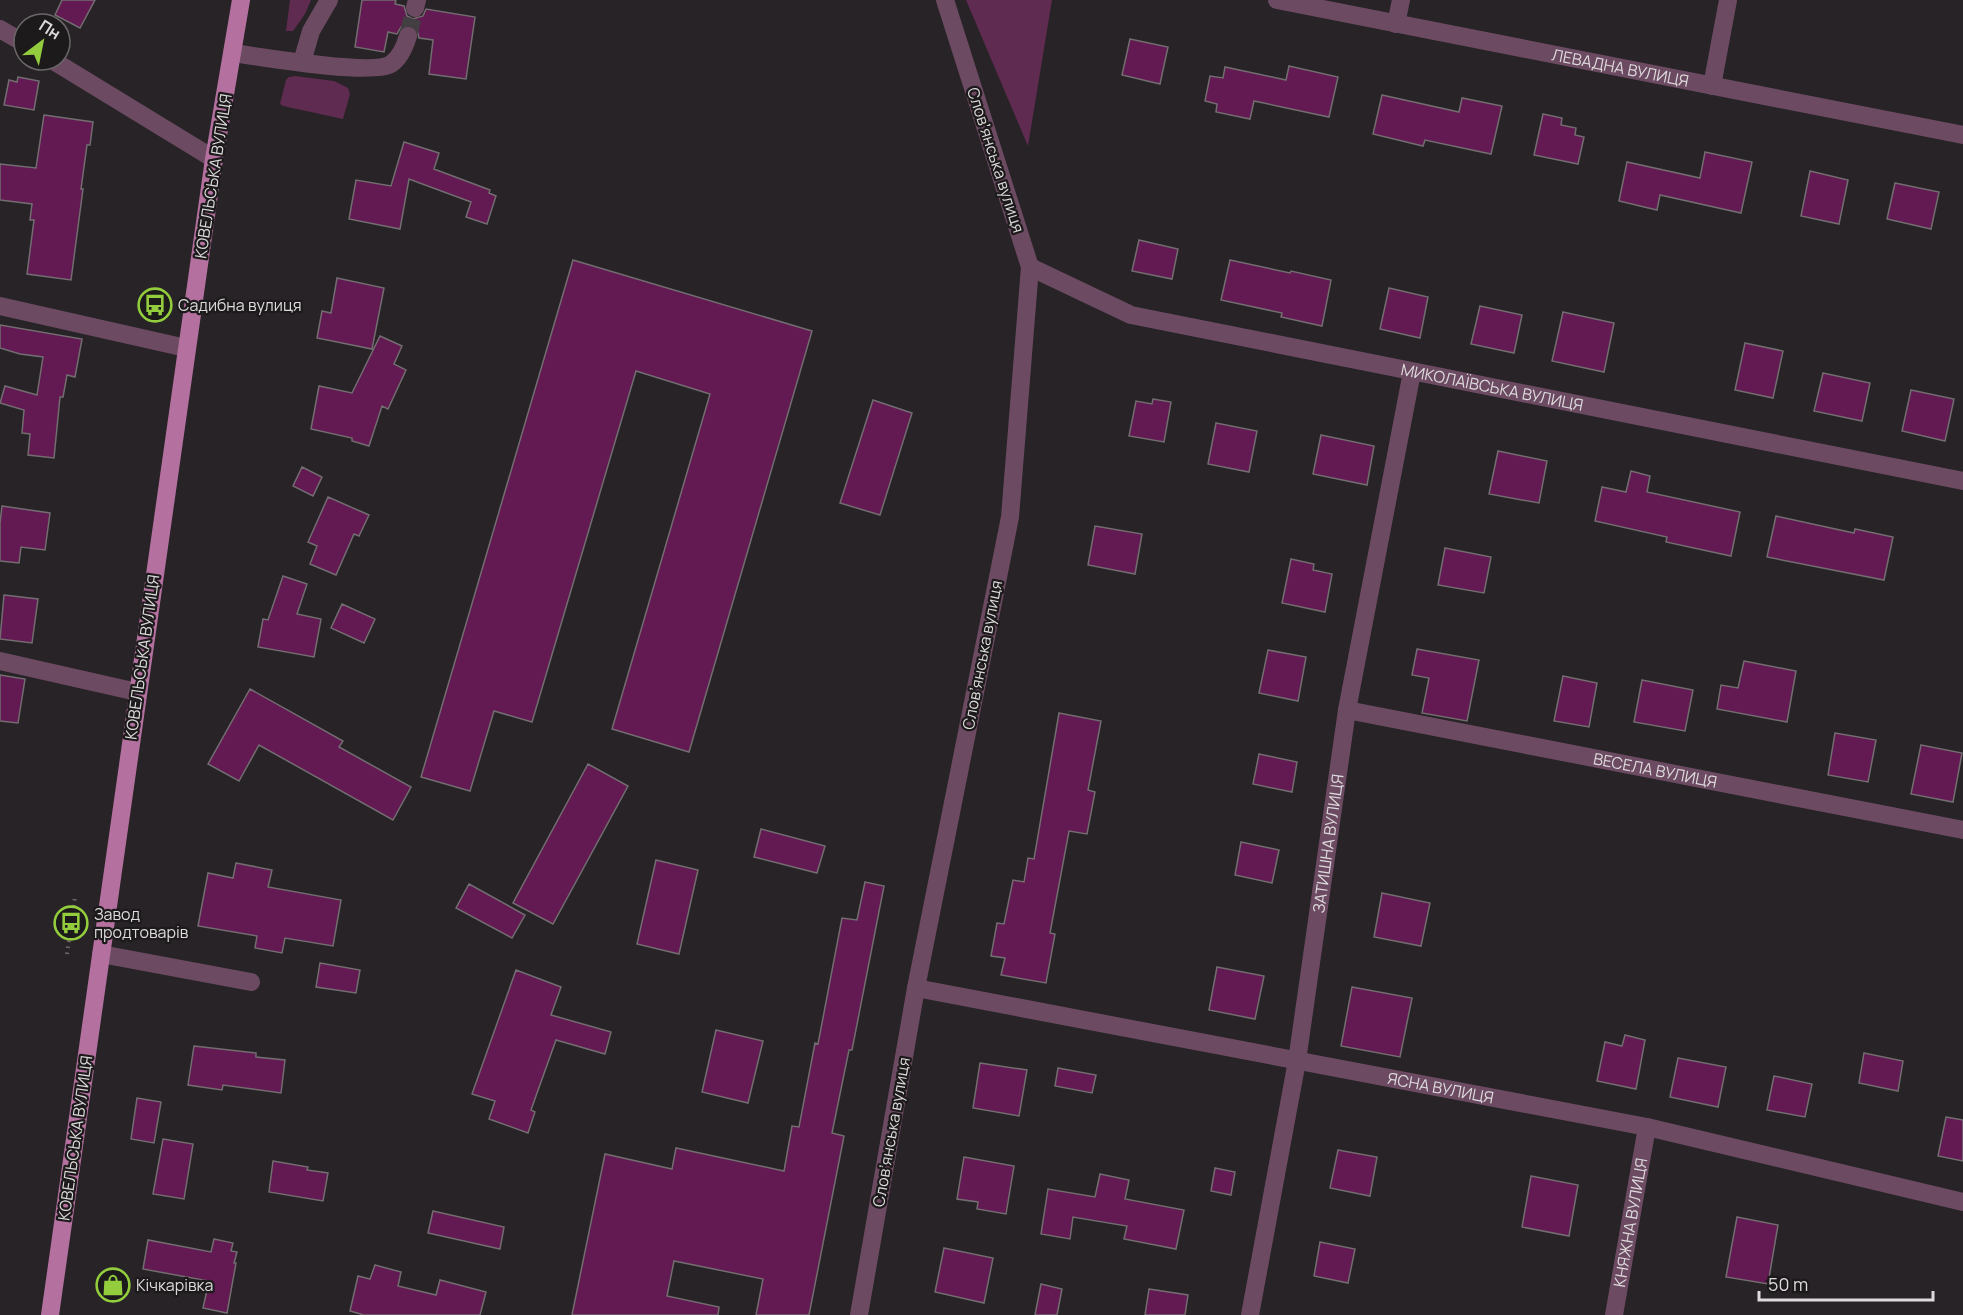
<svg xmlns="http://www.w3.org/2000/svg" width="1963" height="1315" font-family="Manrope,sans-serif">
<rect width="100%" height="100%" fill="#272326"/>
<path fill="#602b51" d="M 290,0 L 311,0 L 305,14 L 293,31 L 286,31 Z
M 966,0 L 1052,0 L 1028,146 Z
M 295,76 L 334,81 L 348,88 L 350,94 L 343,119 L 283,106 L 280,104 L 286,80 L 289,77 Z"/>
<path fill="#631951" stroke="#726d70" stroke-width="1.5" d="M 62,0 L 95,0 L 80,28 L 55,15 Z
M 362,0 L 396,0 L 395,4 L 404,6 L 407,16 L 413,19 L 423,16 L 426,9 L 475,17 L 466,79 L 429,74 L 433,40 L 419,38 L 417,29 L 411,25 L 401,27 L 397,34 L 388,32 L 384,52 L 355,47 Z
M 1130,39 L 1168,47 L 1160,84 L 1122,75 Z
M 1289,66 L 1338,77 L 1329,117 L 1254,101 L 1250,119 L 1216,112 L 1217,104 L 1205,101 L 1210,76 L 1223,78 L 1225,67 L 1286,80 Z
M 18,77 L 39,81 L 34,110 L 4,105 L 9,80 L 17,82 Z
M 1382,95 L 1459,112 L 1462,98 L 1502,106 L 1491,154 L 1425,140 L 1423,146 L 1373,134 Z
M 1543,114 L 1562,118 L 1561,125 L 1576,128 L 1575,135 L 1584,137 L 1578,164 L 1534,155 Z
M 44,115 L 93,122 L 90,145 L 87,145 L 81,189 L 83,189 L 71,280 L 27,274 L 34,220 L 30,220 L 32,204 L 0,200 L 0,164 L 36,168 Z
M 404,142 L 439,153 L 434,169 L 490,190 L 489,193 L 496,196 L 487,224 L 466,217 L 471,202 L 409,179 L 400,229 L 349,219 L 356,180 L 391,186 Z
M 1705,152 L 1752,162 L 1741,213 L 1660,195 L 1657,210 L 1619,201 L 1627,162 L 1700,178 Z
M 1810,171 L 1848,180 L 1839,224 L 1801,216 Z
M 1895,183 L 1939,192 L 1931,229 L 1887,219 Z
M 1139,240 L 1178,249 L 1172,279 L 1132,271 Z
M 573,260 L 812,331 L 689,752 L 612,729 L 710,394 L 636,371 L 532,722 L 494,711 L 470,791 L 421,777 Z
M 1230,260 L 1290,273 L 1291,271 L 1331,280 L 1322,326 L 1281,317 L 1282,313 L 1221,300 Z
M 337,278 L 384,288 L 372,349 L 317,338 L 322,311 L 331,313 Z
M 1389,288 L 1428,297 L 1420,338 L 1380,329 Z
M 1480,306 L 1522,315 L 1514,353 L 1471,344 Z
M 1563,312 L 1614,323 L 1604,372 L 1552,361 Z
M 0,325 L 82,339 L 75,377 L 67,375 L 63,397 L 60,397 L 54,458 L 28,455 L 30,434 L 22,433 L 24,410 L 0,403 L 5,386 L 37,395 L 43,357 L 20,354 L 0,348 Z
M 380,336 L 402,346 L 394,364 L 406,370 L 388,409 L 382,406 L 369,446 L 352,441 L 352,438 L 311,429 L 319,386 L 352,393 Z
M 1745,343 L 1783,351 L 1773,398 L 1735,390 Z
M 1823,373 L 1870,383 L 1862,421 L 1814,411 Z
M 1911,390 L 1954,399 L 1945,441 L 1902,431 Z
M 1153,399 L 1171,402 L 1164,442 L 1129,436 L 1136,401 L 1152,404 Z
M 873,400 L 912,413 L 880,515 L 840,503 Z
M 1216,423 L 1257,431 L 1249,472 L 1208,464 Z
M 1321,435 L 1374,446 L 1367,485 L 1313,474 Z
M 1498,451 L 1547,461 L 1539,503 L 1489,494 Z
M 302,467 L 322,477 L 313,496 L 293,486 Z
M 1631,471 L 1650,476 L 1647,492 L 1740,512 L 1731,556 L 1666,542 L 1667,537 L 1595,521 L 1602,487 L 1626,492 Z
M 328,497 L 369,515 L 359,536 L 354,534 L 336,575 L 310,564 L 317,546 L 308,542 Z
M 2,506 L 50,513 L 45,550 L 21,547 L 19,563 L 0,561 L 0,523 Z
M 1776,516 L 1854,533 L 1855,529 L 1893,537 L 1884,580 L 1767,557 Z
M 1095,526 L 1142,534 L 1135,574 L 1088,565 Z
M 1445,548 L 1491,557 L 1484,593 L 1438,585 Z
M 1291,559 L 1314,564 L 1313,570 L 1332,574 L 1325,612 L 1282,603 Z
M 283,576 L 307,584 L 297,614 L 321,619 L 314,657 L 258,647 L 263,619 L 268,620 Z
M 4,595 L 38,599 L 32,643 L 0,639 Z
M 342,604 L 375,619 L 364,643 L 331,628 Z
M 1417,649 L 1479,660 L 1467,721 L 1422,713 L 1429,678 L 1412,675 Z
M 1268,650 L 1306,657 L 1298,701 L 1259,693 Z
M 1744,661 L 1796,671 L 1787,722 L 1717,709 L 1721,685 L 1738,688 Z
M 0,675 L 25,679 L 18,723 L 0,721 Z
M 1563,676 L 1597,683 L 1589,727 L 1554,721 Z
M 1642,680 L 1693,690 L 1685,731 L 1634,722 Z
M 250,689 L 343,741 L 339,747 L 411,787 L 393,820 L 259,745 L 239,781 L 208,764 Z
M 1059,713 L 1101,721 L 1088,790 L 1095,792 L 1087,834 L 1069,831 L 1050,933 L 1055,934 L 1046,983 L 1001,975 L 1005,958 L 991,956 L 997,923 L 1004,924 L 1013,880 L 1024,882 L 1028,858 L 1034,859 Z
M 1835,733 L 1876,740 L 1868,782 L 1828,775 Z
M 1921,745 L 1962,753 L 1953,802 L 1911,794 Z
M 1259,754 L 1297,762 L 1292,792 L 1253,784 Z
M 588,764 L 628,786 L 553,924 L 513,903 Z
M 761,829 L 825,846 L 817,873 L 754,857 Z
M 1241,842 L 1279,850 L 1272,883 L 1235,875 Z
M 656,860 L 698,870 L 679,954 L 637,944 Z
M 236,863 L 272,870 L 268,887 L 341,900 L 333,946 L 285,938 L 282,953 L 255,948 L 257,936 L 198,926 L 208,873 L 233,878 Z
M 865,882 L 884,886 L 852,1050 L 849,1050 L 832,1133 L 844,1136 L 809,1315 L 756,1315 L 763,1279 L 674,1261 L 667,1296 L 719,1307 L 718,1315 L 572,1315 L 605,1154 L 672,1169 L 676,1148 L 784,1171 L 792,1126 L 799,1127 L 815,1043 L 818,1044 L 842,918 L 857,920 Z
M 469,884 L 525,915 L 512,938 L 456,908 Z
M 1382,893 L 1430,903 L 1421,946 L 1374,937 Z
M 320,963 L 360,970 L 356,993 L 316,987 Z
M 1217,967 L 1264,976 L 1255,1019 L 1209,1010 Z
M 516,970 L 561,987 L 551,1015 L 611,1032 L 605,1054 L 556,1040 L 531,1110 L 535,1112 L 528,1133 L 489,1119 L 495,1101 L 472,1094 Z
M 1352,987 L 1412,998 L 1400,1057 L 1341,1046 Z
M 716,1030 L 763,1041 L 748,1103 L 702,1092 Z
M 1625,1035 L 1645,1040 L 1636,1089 L 1597,1081 L 1605,1042 L 1622,1046 Z
M 194,1046 L 256,1053 L 256,1057 L 285,1060 L 281,1093 L 223,1085 L 222,1090 L 188,1085 Z
M 1864,1053 L 1903,1061 L 1898,1091 L 1859,1083 Z
M 1678,1058 L 1726,1067 L 1718,1107 L 1670,1097 Z
M 980,1063 L 1027,1070 L 1019,1116 L 973,1108 Z
M 1058,1068 L 1096,1075 L 1092,1093 L 1055,1086 Z
M 1774,1076 L 1812,1084 L 1805,1117 L 1767,1110 Z
M 137,1098 L 161,1102 L 154,1143 L 131,1139 Z
M 1946,1117 L 1963,1120 L 1963,1161 L 1938,1156 Z
M 163,1139 L 193,1144 L 184,1199 L 153,1194 Z
M 1338,1150 L 1377,1157 L 1370,1196 L 1330,1188 Z
M 964,1157 L 1014,1166 L 1006,1214 L 977,1209 L 978,1202 L 957,1199 Z
M 273,1161 L 308,1167 L 307,1170 L 328,1173 L 323,1201 L 269,1192 Z
M 1215,1168 L 1235,1172 L 1231,1195 L 1211,1191 Z
M 1100,1174 L 1129,1180 L 1125,1199 L 1184,1210 L 1176,1249 L 1124,1239 L 1127,1226 L 1073,1217 L 1070,1239 L 1041,1234 L 1048,1189 L 1095,1197 Z
M 1531,1176 L 1578,1185 L 1569,1236 L 1522,1227 Z
M 433,1211 L 504,1227 L 500,1249 L 428,1233 Z
M 1737,1217 L 1778,1225 L 1768,1284 L 1726,1277 Z
M 214,1239 L 233,1243 L 231,1251 L 237,1252 L 234,1263 L 236,1263 L 227,1313 L 203,1308 L 209,1281 L 143,1269 L 148,1240 L 211,1252 Z
M 1320,1242 L 1355,1249 L 1348,1283 L 1314,1276 Z
M 944,1248 L 993,1258 L 984,1303 L 935,1292 Z
M 375,1265 L 401,1272 L 398,1286 L 436,1295 L 440,1280 L 486,1292 L 480,1315 L 364,1315 L 350,1311 L 358,1276 L 370,1279 Z
M 1041,1284 L 1062,1289 L 1057,1315 L 1035,1315 Z
M 1149,1289 L 1188,1295 L 1185,1315 L 1145,1315 Z"/>
<g fill="none" stroke-linecap="round" stroke-linejoin="round">
<path stroke="#423e41" stroke-width="18" stroke-dasharray="18 9" stroke-linecap="butt" d="M 408,36 L 415,8"/>
<path stroke="#6c696b" stroke-width="4" stroke-dasharray="1.5 4.5" stroke-linecap="butt" d="M 67,954 L 75,897"/>
<g stroke="#6c4b62" stroke-width="18">
<path id="s1" d="M 1277,0 L 1963,135"/>
<path d="M 415,8 L 417,0"/>
<path d="M 1396,24 L 1401,0"/>
<path d="M 0,29 L 24,43"/>
<path d="M 233,53 C 261,57 372,76 391,64 C 400,58 405,46 408,36"/>
<path d="M 52,60 L 214,159"/>
<path d="M 302,62 L 311,31 L 329,0"/>
<path d="M 1712,86 L 1728,0"/>
<path id="s2" d="M 1030,267 L 1131,315 L 1963,481"/>
<path d="M 0,306 L 186,348"/>
<path d="M 0,661 L 137,692"/>
<path id="s3" d="M 1347,710 L 1963,830"/>
<path d="M 101,954 L 251,982"/>
<path id="s4" d="M 916,988 L 1647,1127 L 1963,1202"/>
<path d="M 859,1315 L 916,988 L 1010,517 L 1030,267 L 945,0"/>
<path id="s5" d="M 1250,1315 L 1297,1061 L 1347,710 L 1412,372"/>
<path id="s6" d="M 1614,1315 L 1647,1127"/>
</g>
<path stroke="#b4709f" stroke-width="18" d="M 50,1315 L 214,159 L 241,0"/>
</g>
<defs>
<g id="bus-ring" transform="scale(1.725)"><circle r="9.5" fill="#1d1a1c" stroke="#93cc3d" stroke-width="1.5"/><path d="M-5-6H5V4H4V6H2V4H-2V6H-4V4H-5ZM-3.5-4V0h7V-4ZM-3.5 1.2v1.5H-2V1.2ZM2 1.2v1.5H3.5V1.2Z" fill="#93cc3d"/></g>
<g id="shop-ring" transform="scale(1.725)"><circle r="9.5" fill="#1d1a1c" stroke="#93cc3d" stroke-width="1.5"/><path d="M-5-2.5h2.3a2.7 3.5 0 0 1 5.4 0H5L5.5 6h-11ZM-1.5-2.5h3a1.5 2.3 0 0 0-3 0Z" fill="#93cc3d"/></g>
</defs>
<g fill-rule="evenodd">
<use href="#bus-ring" x="155" y="305"/>
<use href="#bus-ring" x="71" y="923"/>
<use href="#shop-ring" x="113" y="1285"/>
</g>
<g text-anchor="middle" dominant-baseline="central" stroke-width="4.5" stroke-linejoin="round" paint-order="stroke">
<g font-size="16" fill="#dddadc" stroke="#1d1a1c">
<text stroke="none"><textPath href="#s1" startOffset="350">ЛЕВАДНА ВУЛИЦЯ</textPath></text>
<text transform="translate(996 160) rotate(72)">Словʼянська вулиця</text>
<text transform="translate(213 176) rotate(-81)">КОВЕЛЬСЬКА ВУЛИЦЯ</text>
<text stroke="none"><textPath href="#s2" startOffset="480">МИКОЛАЇВСЬКА ВУЛИЦЯ</textPath></text>
<text transform="translate(982 655) rotate(-79)">Словʼянська вулиця</text>
<text transform="translate(142 657) rotate(-82)">КОВЕЛЬСЬКА ВУЛИЦЯ</text>
<text stroke="none"><textPath href="#s3" startOffset="314">ВЕСЕЛА ВУЛИЦЯ</textPath></text>
<text stroke="none"><textPath href="#s5" startOffset="478">ЗАТИШНА ВУЛИЦЯ</textPath></text>
<text stroke="none"><textPath href="#s4" startOffset="534">ЯСНА ВУЛИЦЯ</textPath></text>
<text transform="translate(891 1132) rotate(-80)">Словʼянська вулиця</text>
<text transform="translate(75 1138) rotate(-82)">КОВЕЛЬСЬКА ВУЛИЦЯ</text>
<text stroke="none"><textPath href="#s6" startOffset="94">КНЯЖНА ВУЛИЦЯ</textPath></text>
</g>
<g font-size="16" fill="#dddadc" stroke="#1d1a1c" text-anchor="start">
<text x="178" y="305">Садибна вулиця</text>
<text x="94" y="914">Завод<tspan x="94" dy="18">продтоварів</tspan></text>
<text x="136" y="1285">Кічкарівка</text>
</g>
</g>
<g transform="translate(42 42) rotate(32)"><circle r="28" fill="#1d1a1c" stroke="#6a6769" stroke-width="1.5"/>
<path d="M0-4.5L10 22L0 15L-10 22Z" fill="#93cc3d"/>
<text y="-9" font-size="16" font-weight="bold" text-anchor="middle" fill="#dddadc">Пн</text>
</g>
<path d="M1759 1291v9h174v-9" fill="none" stroke="#dddadc" stroke-width="3"/>
<text x="1768" y="1291" font-size="18" fill="#dddadc" stroke="#1d1a1c" stroke-width="4.5" paint-order="stroke">50 m</text>
</svg>
